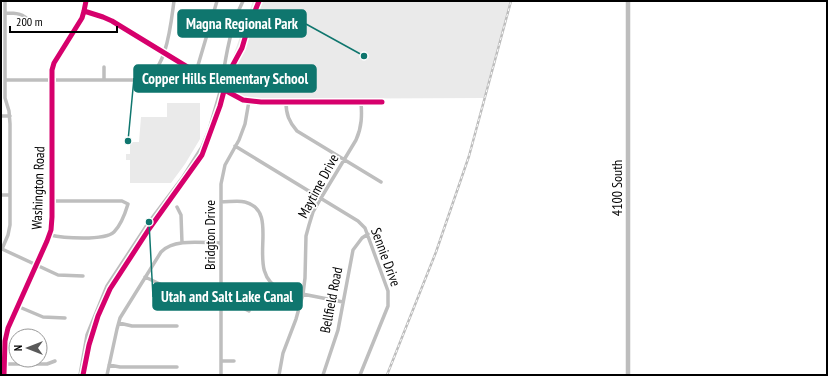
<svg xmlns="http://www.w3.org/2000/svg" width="828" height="376" font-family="'PT Sans Narrow',sans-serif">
<rect width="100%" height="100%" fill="#fff"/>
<path fill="#eaeaea" d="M 253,1 L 511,1 L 485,98 L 248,99 L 235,93 L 223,84 Z
M 167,103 L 200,103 L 200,139 L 185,164 L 171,183 L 130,183 L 130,160 L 126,160 L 126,154 L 130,154 L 130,142 L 139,142 L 141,117 L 167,117 Z"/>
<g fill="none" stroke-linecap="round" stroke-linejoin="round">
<path stroke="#bcbcbc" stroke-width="3.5" d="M 222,81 C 226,55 231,25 243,1
M 80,375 L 87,335 L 107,286 L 149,222 L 183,177 L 202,147 L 209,130 L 220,92"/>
<path stroke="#bebebe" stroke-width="3.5" d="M 84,11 L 103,17 L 112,21 L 230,93 L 243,100 L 261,102 L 382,102
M 5,13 C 15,13 24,13 30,22
M 104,67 L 104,80
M 196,72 L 217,1
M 5,80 L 139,80 C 167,77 171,22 174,1
M 286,102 C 286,114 289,122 297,131 L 381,182
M 1,116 L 10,116
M 235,146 L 358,221 L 365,228 L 388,291 L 388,306 L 360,375
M 1,195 L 10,195
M 221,202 C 229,202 238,200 245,202 C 284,212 241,274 282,290 L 343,302
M 177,207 L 181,215 L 182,243
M 50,235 C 62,238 105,241 114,232 C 121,225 125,214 128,204 L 122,201 L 52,201
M 2,249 L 8,235 L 10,225 L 10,124 L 9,111 L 5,98 L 5,1
M 2,249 L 58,275 L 83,276
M 145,277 L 162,285 L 177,286
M 17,306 L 43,317 L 65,318
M 221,308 L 241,307 L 249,311
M 119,323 L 132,326 L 177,326
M 221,361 L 234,361
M 1,364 L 47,364 L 55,361
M 109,365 L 120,367 L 177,367
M 4,375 L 5,341 L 8,328 L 47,241 L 51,230 L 52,217 L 52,70 L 54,63 L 82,18 L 84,11 L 86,1
M 107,375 L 117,329 L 120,318 L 161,252 C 174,238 203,243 221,243
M 221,375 L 221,184 L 225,165 L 239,140 L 245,124 L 249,101
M 279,375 L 283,353 L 296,319 L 303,294 L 305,278 L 306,236 L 309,225 L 313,212 L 321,198 L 356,140 C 362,127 362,115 361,102
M 323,375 L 338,330 L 353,250 L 362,238 L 368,234"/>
<path stroke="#bdbdbd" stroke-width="4.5" d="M 628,375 L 628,1"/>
<g stroke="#bdbdbd" stroke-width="2.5">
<path id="rail" d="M 387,375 L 436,252 L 469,156 L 511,1"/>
</g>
<use href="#rail" stroke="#fff" stroke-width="1" stroke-dasharray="3" stroke-linecap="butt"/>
<g stroke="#fff" stroke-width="8">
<path id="cycleway" d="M 84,11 L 103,17 L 112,21 L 230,93 L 243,100 L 261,102 L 382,102
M 4,375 L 5,341 L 8,328 L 47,241 L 51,230 L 52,217 L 52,70 L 54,63 L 82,18 L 84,11 L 86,1
M 83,375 L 89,345 L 98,316 L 110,289 L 149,229 L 202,155 L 220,106 L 229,72 L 242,48 L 247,31 L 259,1"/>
</g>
<use href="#cycleway" stroke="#d6006c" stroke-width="5"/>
</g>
<g text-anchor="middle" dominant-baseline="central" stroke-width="3.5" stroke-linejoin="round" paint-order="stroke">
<g font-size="14" fill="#000" stroke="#fff">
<text transform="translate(318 186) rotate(-62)">Maytime Drive</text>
<text transform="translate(38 188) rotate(-88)">Washington Road</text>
<text transform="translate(617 188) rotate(-90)">4100 South</text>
<text transform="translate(210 235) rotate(-90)">Bridgton Drive</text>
<text transform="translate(386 257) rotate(70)">Sennie Drive</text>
<text transform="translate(331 300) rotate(-79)">Bellfield Road</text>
</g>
</g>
<path fill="none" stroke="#0f766e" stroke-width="1.5" d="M364 56L306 24M128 141L134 78M149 222L153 297"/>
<g fill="#0f766e" stroke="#fff" stroke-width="1.5">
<circle cx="364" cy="56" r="4"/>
<circle cx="128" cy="141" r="4"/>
<circle cx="149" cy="222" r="4"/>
</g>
<g fill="#0f766e" stroke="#0f766e" stroke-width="1.5">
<rect x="178" y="10" width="128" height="27" rx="4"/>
<rect x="134" y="65" width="182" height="27" rx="4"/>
<rect x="153" y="283" width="149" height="27" rx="4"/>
</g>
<g font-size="15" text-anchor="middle" font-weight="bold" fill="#fff">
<text x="242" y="29">Magna Regional Park</text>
<text x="225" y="84">Copper Hills Elementary School</text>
<text x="227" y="302">Utah and Salt Lake Canal</text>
</g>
<rect width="828" height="376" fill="none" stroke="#000000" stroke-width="4"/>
<g transform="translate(28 348) rotate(270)"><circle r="19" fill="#ffffff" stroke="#999999"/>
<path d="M0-3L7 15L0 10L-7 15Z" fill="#595959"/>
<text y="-6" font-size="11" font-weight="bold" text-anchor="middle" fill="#000000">N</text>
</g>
<path d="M10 26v6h107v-6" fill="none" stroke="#000000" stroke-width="2"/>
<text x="16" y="26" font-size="12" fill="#000000" stroke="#ffffff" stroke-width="3" paint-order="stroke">200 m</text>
</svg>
